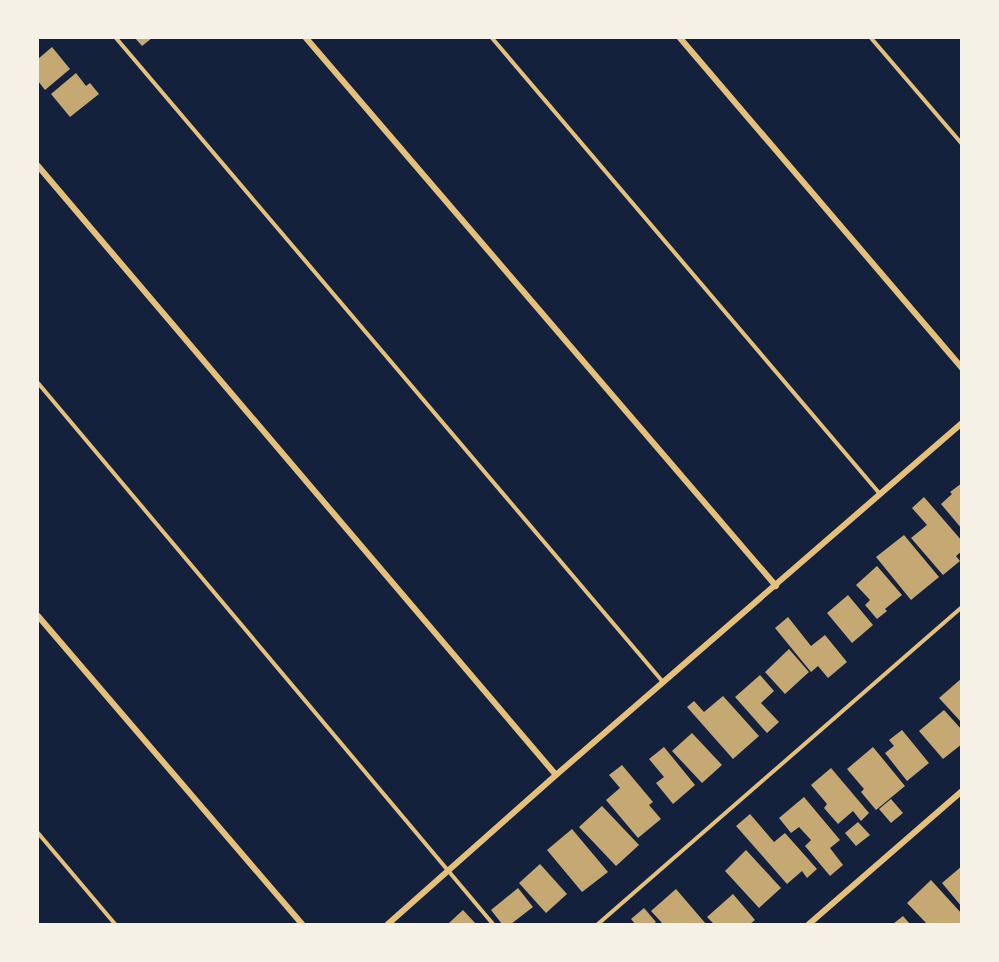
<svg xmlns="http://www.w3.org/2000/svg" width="999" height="962" font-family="Arial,sans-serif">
<rect width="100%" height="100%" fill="#14213d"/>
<path fill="#c6a872" d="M 135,38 L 152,38 L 142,46 Z
M 52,47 L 70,69 L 45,90 L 38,81 L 38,59 Z
M 76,73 L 86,86 L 90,83 L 99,94 L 70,117 L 51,94 Z
M 962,483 L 962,529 L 941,504 L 952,494 L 950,492 Z
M 924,497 L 962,541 L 962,551 L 956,556 L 960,561 L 943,575 L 911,538 L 927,525 L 912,508 Z
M 904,535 L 939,577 L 911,600 L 876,557 Z
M 877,566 L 902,595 L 885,609 L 887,611 L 877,619 L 865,605 L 870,600 L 856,585 Z
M 848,595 L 873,625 L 852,643 L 827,613 Z
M 788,617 L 811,646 L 825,635 L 847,662 L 828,678 L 818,666 L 811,672 L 775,628 Z
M 789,649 L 809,672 L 785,694 L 765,672 Z
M 760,675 L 774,691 L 761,703 L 779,722 L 767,733 L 735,697 Z
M 962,678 L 962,723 L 939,698 Z
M 723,696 L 759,736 L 733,759 L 687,707 L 694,701 L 704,712 Z
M 944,710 L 962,730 L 962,744 L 943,759 L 919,731 Z
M 902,730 L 929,763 L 907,781 L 885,753 L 894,746 L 889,740 Z
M 692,733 L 722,765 L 702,783 L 672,751 Z
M 664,747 L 695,785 L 673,804 L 656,783 L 664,777 L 649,759 Z
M 873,747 L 905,786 L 876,810 L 861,792 L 864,789 L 847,769 Z
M 622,765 L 653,802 L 649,805 L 661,819 L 638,838 L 606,800 L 620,788 L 609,775 Z
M 831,768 L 869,813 L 861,821 L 853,811 L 838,824 L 824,808 L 827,804 L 811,785 Z
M 804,797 L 840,840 L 830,848 L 843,865 L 830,876 L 805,846 L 811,840 L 799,827 L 791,833 L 779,818 Z
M 891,799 L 903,813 L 891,823 L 879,809 Z
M 602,806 L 639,845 L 616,866 L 579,827 Z
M 750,814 L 774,842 L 785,833 L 817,869 L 807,878 L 802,871 L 787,884 L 736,826 Z
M 858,822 L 870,835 L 856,846 L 845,833 Z
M 572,829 L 608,872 L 582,892 L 547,850 Z
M 746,850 L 781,888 L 759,908 L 725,871 Z
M 540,864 L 567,894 L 546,913 L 519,883 Z
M 962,866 L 962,907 L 942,883 Z
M 931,880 L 962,914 L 962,924 L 927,924 L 907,903 Z
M 518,888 L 533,907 L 511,924 L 502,924 L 491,910 Z
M 676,889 L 706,924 L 663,924 L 651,911 Z
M 733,894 L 755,920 L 750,924 L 714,924 L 707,917 Z
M 644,908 L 656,922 L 653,924 L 635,924 L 631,919 Z
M 463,910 L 476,924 L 448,924 L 450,922 Z
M 903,916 L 910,924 L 893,924 Z"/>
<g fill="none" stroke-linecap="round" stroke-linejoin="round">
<path stroke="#e5c07b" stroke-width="4" d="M 116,38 L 663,682
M 492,38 L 880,494
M 871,38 L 962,144
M 38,383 L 493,924
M 38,833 L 115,924
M 598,924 L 962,607"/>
<path stroke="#e5c07b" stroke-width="6" d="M 306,38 L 776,586
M 680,38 L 962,368
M 38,166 L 556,775
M 38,616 L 302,924
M 388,924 L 556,775 L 962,423
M 809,924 L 962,791"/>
</g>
<rect width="999" height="962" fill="none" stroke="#f6f1e7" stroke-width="78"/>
</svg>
